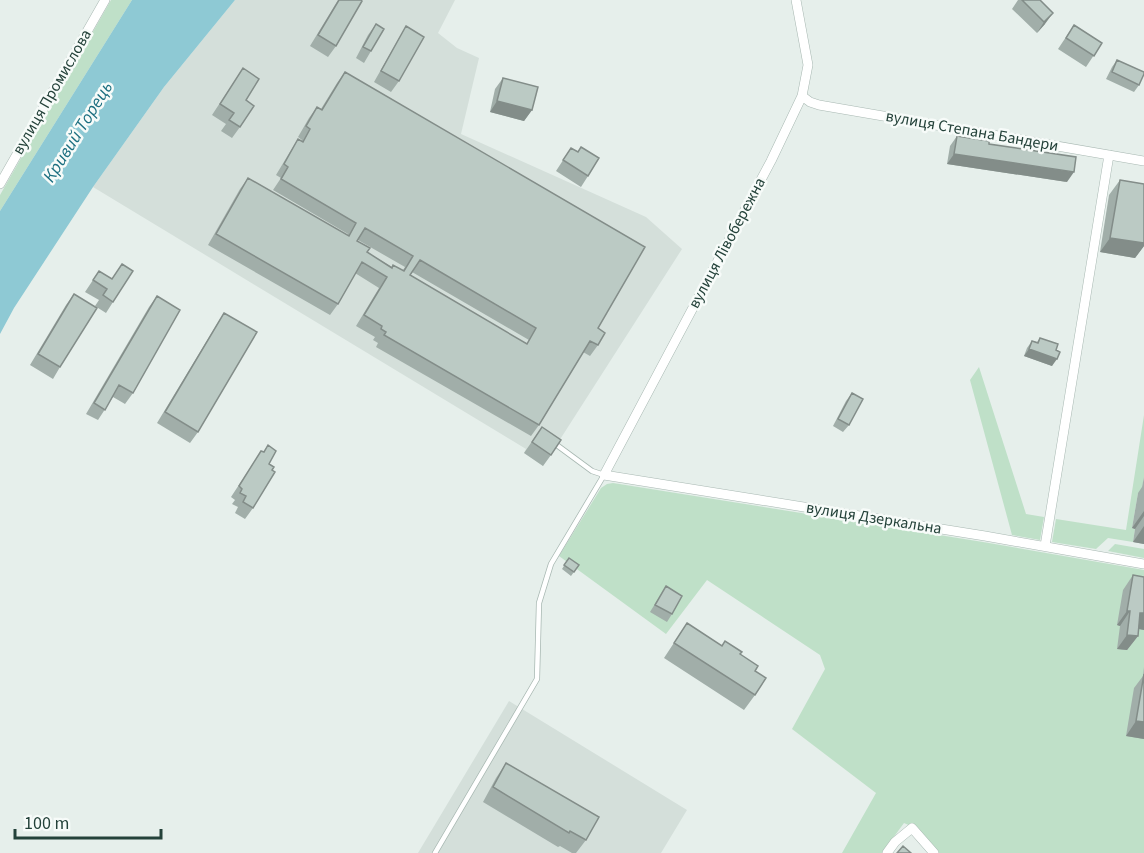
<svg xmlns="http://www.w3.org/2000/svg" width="1144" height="853" font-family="'Source Sans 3',sans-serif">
<rect width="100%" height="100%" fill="#e6efeb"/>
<path fill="#d4dfda" d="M 235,0 L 455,0 L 438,33 L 457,48 L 479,58 L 461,134 L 646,217 L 682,249 L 543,466 L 524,453 L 526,449 L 93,187 L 164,87 Z
M 509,701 L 687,810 L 661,853 L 418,853 Z"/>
<path fill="#bfe0c8" d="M 111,0 L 132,0 L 0,211 L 0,195 Z
M 979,367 L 1026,514 L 1044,517 L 1040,540 L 1012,535 L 970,380 Z
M 1144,415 L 1144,477 L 1141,494 L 1138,493 L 1132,528 L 1135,529 L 1133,542 L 1108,538 L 1096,549 L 1052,542 L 1056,519 L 1126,530 Z
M 613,483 L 983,542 L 1144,570 L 1144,853 L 938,853 L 913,827 L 904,823 L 882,853 L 842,853 L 876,793 L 792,729 L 825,669 L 820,655 L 707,580 L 666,634 L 559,556 L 601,488 L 607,484 Z
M 1115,544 L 1144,549 L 1144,558 L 1108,551 Z"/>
<path fill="#8ec9d4" d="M 132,0 L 235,0 L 164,87 L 93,187 L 14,308 L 0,334 L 0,211 Z"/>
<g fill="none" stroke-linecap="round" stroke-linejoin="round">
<g stroke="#a8b8b2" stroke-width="6">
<path id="service" d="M 435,853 L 537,679 L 539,603 L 551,564 L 604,475 L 592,471 L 554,443"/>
</g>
<g stroke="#a8b8b2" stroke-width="10">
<path id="minor" d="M 796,0 L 808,65 L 802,96 L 771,161 L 604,475 L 985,536 L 1144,564
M 802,96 L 810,102 L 819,105 L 1144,161
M 0,184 L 105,0
M 1045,546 L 1109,155
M 887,853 L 895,842 L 912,828 L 934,853"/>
</g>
<use href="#service" stroke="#fff" stroke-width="4.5"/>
<use href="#minor" stroke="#fff" stroke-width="9"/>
</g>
<path fill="#a1aea9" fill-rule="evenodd" d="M 338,0 L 361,0 L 336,46 L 328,57 L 310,46 Z
M 1018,0 L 1040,0 L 1045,24 L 1037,33 L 1012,9 Z
M 376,24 L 371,51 L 364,63 L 356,58 L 368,35 Z
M 1074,25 L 1102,43 L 1086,67 L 1058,49 Z
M 406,26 L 399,81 L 391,92 L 374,82 L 399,38 Z
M 1117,60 L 1139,85 L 1134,92 L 1106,79 L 1112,67 Z
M 243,68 L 246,100 L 240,127 L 232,138 L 221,131 L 226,124 L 212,115 Z
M 345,72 L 598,328 L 598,345 L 590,356 L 583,352 L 539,425 L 531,436 L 376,347 L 378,343 L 373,340 L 375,337 L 356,326 L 379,288 L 355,273 L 338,304 L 330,315 L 208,245 L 240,189 L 248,178 L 348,236 L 348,234 L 273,190 L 281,178 L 276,175 L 291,150 L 298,139 L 302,141 L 302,140 L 298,137 L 309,118 L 317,107 L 321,109 L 337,83 ZM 358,240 L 405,267 L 403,270 L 392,267 L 367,252 L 357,241 ZM 412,272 L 529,340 L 526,344 L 410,275 Z
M 503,78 L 532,110 L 524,121 L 490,112 L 495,89 Z
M 957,136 L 989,144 L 1067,182 L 947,164 L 950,146 Z
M 571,148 L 588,176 L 581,187 L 556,171 Z
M 1120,180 L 1144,184 L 1144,246 L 1135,258 L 1100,252 L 1109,195 Z
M 122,264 L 113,302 L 106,313 L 95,306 L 99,300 L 85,292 L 99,271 L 112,279 Z
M 74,294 L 60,367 L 53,379 L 30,365 L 66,305 Z
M 157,296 L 133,393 L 125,404 L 113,397 L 98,420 L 86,414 L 149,307 Z
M 224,313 L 198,432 L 190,443 L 157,423 L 217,324 Z
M 1040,338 L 1056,350 L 1052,366 L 1024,356 L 1027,348 L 1032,341 L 1037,342 Z
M 852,393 L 849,425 L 843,432 L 833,426 L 846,401 Z
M 542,427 L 551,455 L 543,466 L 524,453 Z
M 268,445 L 269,464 L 253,508 L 245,519 L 235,513 L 238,507 L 232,504 L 235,500 L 231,497 L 261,451 L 263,452 Z
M 1144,477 L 1144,544 L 1133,542 L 1135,529 L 1132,528 L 1138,493 L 1142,487 Z
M 569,558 L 579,565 L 571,576 L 562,569 Z
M 1133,575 L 1144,577 L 1144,630 L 1138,629 L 1138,636 L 1127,650 L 1117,649 L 1120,626 L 1117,625 L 1123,590 Z
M 666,586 L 672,614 L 667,622 L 650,612 Z
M 687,623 L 722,646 L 740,654 L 755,671 L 755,695 L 744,710 L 664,658 Z
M 1144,667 L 1144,739 L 1126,736 L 1134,688 L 1143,676 Z
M 506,763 L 586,840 L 576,853 L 572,853 L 560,846 L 558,847 L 483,802 L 496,778 Z"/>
<path fill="#838d89" d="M 1053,13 L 1045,24 L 1037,33 L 1044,22 Z
M 497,101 L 532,110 L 524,121 L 490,112 Z
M 954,154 L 1074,172 L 1067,182 L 947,164 Z
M 1110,238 L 1144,243 L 1144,246 L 1135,258 L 1100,252 Z
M 1029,349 L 1057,359 L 1052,366 L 1024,356 Z
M 1144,511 L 1144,516 L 1135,529 L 1132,528 Z
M 1144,526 L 1144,544 L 1133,542 Z
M 1127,611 L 1130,611 L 1120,626 L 1117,625 Z
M 1140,613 L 1144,613 L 1144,630 L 1130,627 Z
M 1127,635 L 1138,636 L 1127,650 L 1117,649 Z
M 1136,721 L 1144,722 L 1144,739 L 1126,736 Z"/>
<path fill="#bbcac4" stroke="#838d89" stroke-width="1.5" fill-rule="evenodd" d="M 339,0 L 361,0 L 362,1 L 336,46 L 318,35 Z
M 1022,0 L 1040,0 L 1053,13 L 1044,22 Z
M 376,24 L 384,29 L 371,51 L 363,47 Z
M 1074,25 L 1102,43 L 1094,56 L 1066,38 Z
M 406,26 L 424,37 L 399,81 L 381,71 Z
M 1117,60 L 1144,72 L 1144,74 L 1139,85 L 1112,72 Z
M 243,68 L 259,79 L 246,100 L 254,106 L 240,127 L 229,120 L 234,113 L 220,104 Z
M 345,72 L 645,247 L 598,328 L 605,333 L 598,345 L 590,341 L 539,425 L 384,335 L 386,332 L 381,329 L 382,326 L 364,315 L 387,277 L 362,262 L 338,304 L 216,234 L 248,178 L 349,236 L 356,223 L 281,179 L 288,167 L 284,164 L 298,139 L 303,142 L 310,129 L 306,126 L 317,107 L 322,110 ZM 365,228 L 413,256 L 404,271 L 393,265 L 392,268 L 367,252 L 370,248 L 357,241 ZM 420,260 L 536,328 L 527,344 L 410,275 Z
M 503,78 L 538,87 L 532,110 L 497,101 Z
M 957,136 L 989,141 L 989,144 L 1076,157 L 1074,172 L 954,154 Z
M 581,147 L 599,158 L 588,176 L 563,160 L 571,148 L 578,152 Z
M 1120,180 L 1144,184 L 1144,243 L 1110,238 Z
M 122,264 L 133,271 L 113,302 L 103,295 L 107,289 L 93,280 L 99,271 L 112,279 Z
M 74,294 L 97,308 L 60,367 L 38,354 Z
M 157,296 L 180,310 L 133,393 L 119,385 L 105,410 L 94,403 Z
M 224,313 L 257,332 L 198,432 L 165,412 Z
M 1040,338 L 1058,344 L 1056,350 L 1060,352 L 1057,359 L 1029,349 L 1032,341 L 1038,343 Z
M 852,393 L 863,399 L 849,425 L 838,419 Z
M 542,427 L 561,440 L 551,455 L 532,442 Z
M 268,445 L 276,451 L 269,464 L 274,467 L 272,470 L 275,472 L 253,508 L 243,502 L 246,496 L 240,493 L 242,489 L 239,486 L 261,451 L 264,452 Z
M 569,558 L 579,565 L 574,572 L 564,565 Z
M 1133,575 L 1144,577 L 1144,613 L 1140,613 L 1138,636 L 1127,635 L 1130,611 L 1127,611 Z
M 666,586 L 682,596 L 672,614 L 655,605 Z
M 687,623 L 722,646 L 725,641 L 742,652 L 740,654 L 758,666 L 755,671 L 766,678 L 755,695 L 674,643 Z
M 1144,674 L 1144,722 L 1136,721 Z
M 506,763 L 599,817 L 586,840 L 570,831 L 569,833 L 493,787 Z
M 903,846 L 911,853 L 897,853 Z"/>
<g text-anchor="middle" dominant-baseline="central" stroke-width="5" stroke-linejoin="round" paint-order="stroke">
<g font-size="16" fill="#24423a" stroke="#f7fbf9">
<text transform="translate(52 92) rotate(-60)">вулиця Промислова</text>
<text transform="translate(972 131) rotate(10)">вулиця Степана Бандери</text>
<text transform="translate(727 243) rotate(-62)">вулиця Лівобережна</text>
<text transform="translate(874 518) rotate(9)">вулиця Дзеркальна</text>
</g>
<g font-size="18" font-style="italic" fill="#1c6f80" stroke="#f7fbf9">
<text transform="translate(78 132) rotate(-58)">Кривий Торець</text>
</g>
</g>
<path d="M15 829v9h146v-9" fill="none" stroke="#24423a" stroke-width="3"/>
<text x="24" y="829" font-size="18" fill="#24423a" stroke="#f7fbf9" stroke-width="4.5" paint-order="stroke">100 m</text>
</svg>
